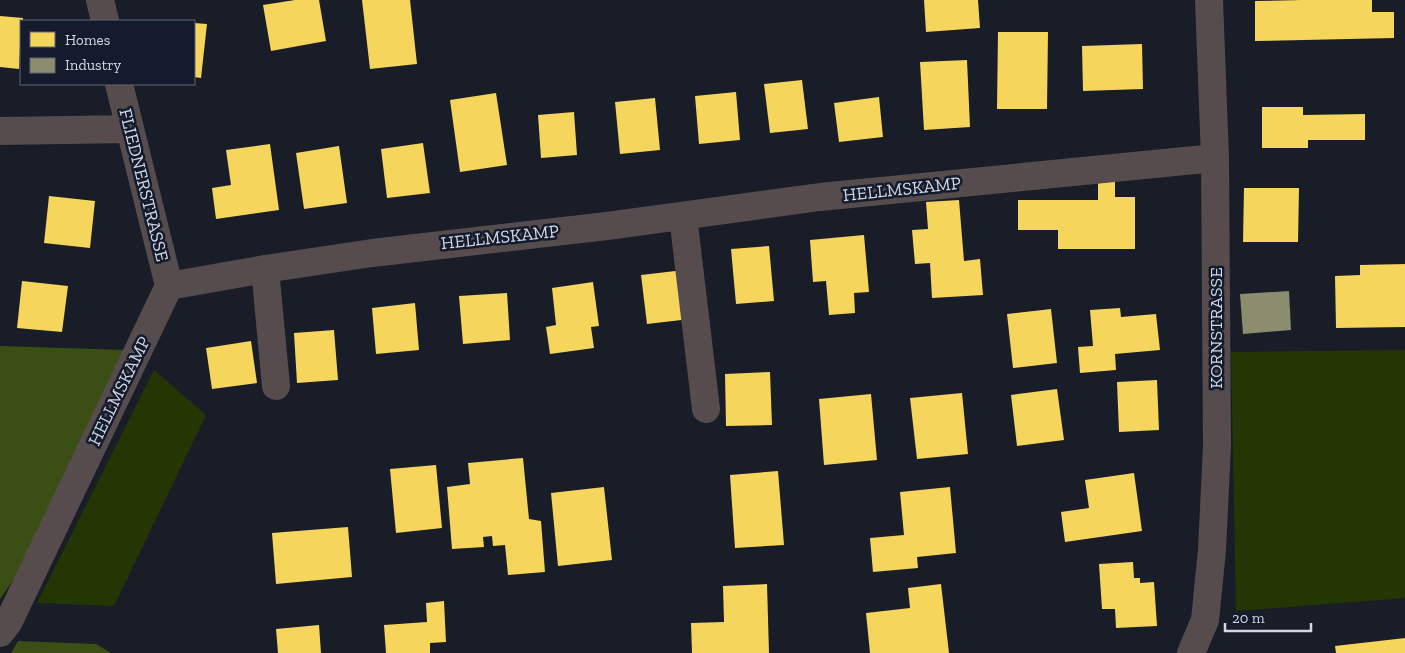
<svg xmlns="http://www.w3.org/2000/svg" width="1405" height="653" font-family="'Zilla Slab',serif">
<rect width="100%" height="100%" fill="#191d27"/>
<path fill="#253605" d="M 1405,350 L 1405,598 L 1236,611 L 1231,352 Z
M 154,370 L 206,415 L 114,606 L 37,603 Z"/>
<path fill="#3b4f15" d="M 0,346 L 125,350 L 21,569 L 0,599 Z
M 18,641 L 96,644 L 111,653 L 11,653 Z"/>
<path fill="#f6d55c" d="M 295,0 L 319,0 L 326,41 L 271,51 L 263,5 Z
M 362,0 L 410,0 L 417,64 L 370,69 Z
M 924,0 L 978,0 L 980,28 L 926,32 Z
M 1302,0 L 1372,0 L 1372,12 L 1394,12 L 1394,38 L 1255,41 L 1255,1 Z
M 0,16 L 23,18 L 23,21 L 21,21 L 19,69 L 0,67 Z
M 194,23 L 207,24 L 201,78 L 194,77 Z
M 998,32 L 1048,32 L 1047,109 L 997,109 Z
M 1142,44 L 1143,89 L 1083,91 L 1082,46 Z
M 967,60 L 970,127 L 924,130 L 920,62 Z
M 802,80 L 808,129 L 770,133 L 764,84 Z
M 736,92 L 740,140 L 699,144 L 695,96 Z
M 496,93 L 507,165 L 460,172 L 450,100 Z
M 879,97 L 883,137 L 839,142 L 834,103 Z
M 655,98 L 660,150 L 620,154 L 615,102 Z
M 1262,107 L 1303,107 L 1303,115 L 1365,114 L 1365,140 L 1308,140 L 1308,148 L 1262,148 Z
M 574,112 L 577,155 L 541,158 L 538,115 Z
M 423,143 L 430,193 L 387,198 L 381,149 Z
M 270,144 L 279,210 L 216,219 L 212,188 L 231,185 L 226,150 Z
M 339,146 L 347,203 L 304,209 L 296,153 Z
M 1098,178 L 1115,178 L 1115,197 L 1135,197 L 1135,249 L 1058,249 L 1058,230 L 1018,230 L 1018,200 L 1098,200 Z
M 1244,188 L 1299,188 L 1298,242 L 1243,242 Z
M 49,196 L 95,201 L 90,248 L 44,243 Z
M 959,200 L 964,261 L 980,259 L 983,295 L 932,298 L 930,263 L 915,264 L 912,230 L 928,229 L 926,202 Z
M 864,235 L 869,292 L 854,293 L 855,313 L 829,315 L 826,281 L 813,282 L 810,240 Z
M 769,246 L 774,301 L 736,304 L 731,249 Z
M 1405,264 L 1405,327 L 1336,328 L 1335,276 L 1360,275 L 1360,265 Z
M 684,270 L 690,319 L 647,324 L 641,275 Z
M 22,281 L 68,286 L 62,332 L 17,328 Z
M 593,282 L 599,326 L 591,327 L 594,348 L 550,354 L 546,327 L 556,325 L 552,288 Z
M 507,293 L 510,340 L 463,344 L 459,296 Z
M 415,303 L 419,350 L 376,354 L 372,308 Z
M 1120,308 L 1121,317 L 1156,314 L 1160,350 L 1115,354 L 1116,370 L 1080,373 L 1078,347 L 1093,346 L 1090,310 Z
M 1051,309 L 1057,363 L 1013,368 L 1007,314 Z
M 334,330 L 338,380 L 297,383 L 294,333 Z
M 251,341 L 257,383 L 212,389 L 206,348 Z
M 770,372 L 772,425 L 726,426 L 725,374 Z
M 1157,380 L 1159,430 L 1119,432 L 1117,382 Z
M 1057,389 L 1064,440 L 1017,446 L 1011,395 Z
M 962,393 L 968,454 L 917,459 L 910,398 Z
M 871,394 L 877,460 L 824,465 L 819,399 Z
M 523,458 L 529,519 L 541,521 L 545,572 L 508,575 L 505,545 L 493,546 L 492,536 L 483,537 L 484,547 L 452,549 L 447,487 L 470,484 L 468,463 Z
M 436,465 L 442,528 L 396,533 L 390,469 Z
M 778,471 L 784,545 L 735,548 L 730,475 Z
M 1134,473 L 1142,531 L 1065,542 L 1061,512 L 1089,508 L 1085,480 Z
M 604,487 L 612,560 L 558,566 L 551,493 Z
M 950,487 L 956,553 L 917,557 L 918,568 L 873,572 L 870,538 L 904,535 L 900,492 Z
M 348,527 L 352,577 L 276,584 L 272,533 Z
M 1133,562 L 1134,578 L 1140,578 L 1140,583 L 1154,582 L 1157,626 L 1116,628 L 1115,609 L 1102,609 L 1099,564 Z
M 767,584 L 769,653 L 692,653 L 691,623 L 724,622 L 723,586 Z
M 941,584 L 949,653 L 870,653 L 866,613 L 910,608 L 908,588 Z
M 444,601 L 446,642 L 430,643 L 430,653 L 386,653 L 384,625 L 427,622 L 426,603 Z
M 319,625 L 321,653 L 278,653 L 276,629 Z
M 1405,638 L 1405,653 L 1336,653 L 1335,646 Z"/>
<path fill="#8c8c6e" d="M 1289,291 L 1291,330 L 1243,334 L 1240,294 Z"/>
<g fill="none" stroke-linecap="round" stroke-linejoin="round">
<path stroke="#564c4d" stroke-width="28" d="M 100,0 L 105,21
M 119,84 L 169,286
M 0,131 L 130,129
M 683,216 L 706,409
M 265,269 L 276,386
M 169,286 L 265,269 L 372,253 L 607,226 L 820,197 L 1215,158
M 0,633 L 9,621 L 169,286
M 1191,653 L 1205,620 L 1212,550 L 1217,446 L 1215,158 L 1209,0"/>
</g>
<g text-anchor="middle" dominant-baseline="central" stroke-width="5" stroke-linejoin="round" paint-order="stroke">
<g font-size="18" fill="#d1d7e4" stroke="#131b2d">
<text transform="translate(144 185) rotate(76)">FLIEDNERSTRASSE</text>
<text transform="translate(902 189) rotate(-6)">HELLMSKAMP</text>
<text transform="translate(500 237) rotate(-6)">HELLMSKAMP</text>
<text transform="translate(1216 328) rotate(-90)">KORNSTRASSE</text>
<text transform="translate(119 391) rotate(-64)">HELLMSKAMP</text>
</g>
</g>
<rect x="20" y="20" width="175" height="65" fill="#131b2d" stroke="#5f6676"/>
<rect x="30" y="32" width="25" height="15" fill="#f6d55c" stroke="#5f6676"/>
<text x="65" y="45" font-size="15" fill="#d1d7e4">Homes</text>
<rect x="30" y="58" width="25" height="15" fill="#8c8c6e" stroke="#5f6676"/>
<text x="65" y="70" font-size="15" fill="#d1d7e4">Industry</text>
<path d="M1225 623v8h86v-8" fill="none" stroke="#d1d7e4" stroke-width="2.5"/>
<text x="1232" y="623" font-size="15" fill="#d1d7e4" stroke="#131b2d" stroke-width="4" paint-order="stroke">20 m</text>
</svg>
